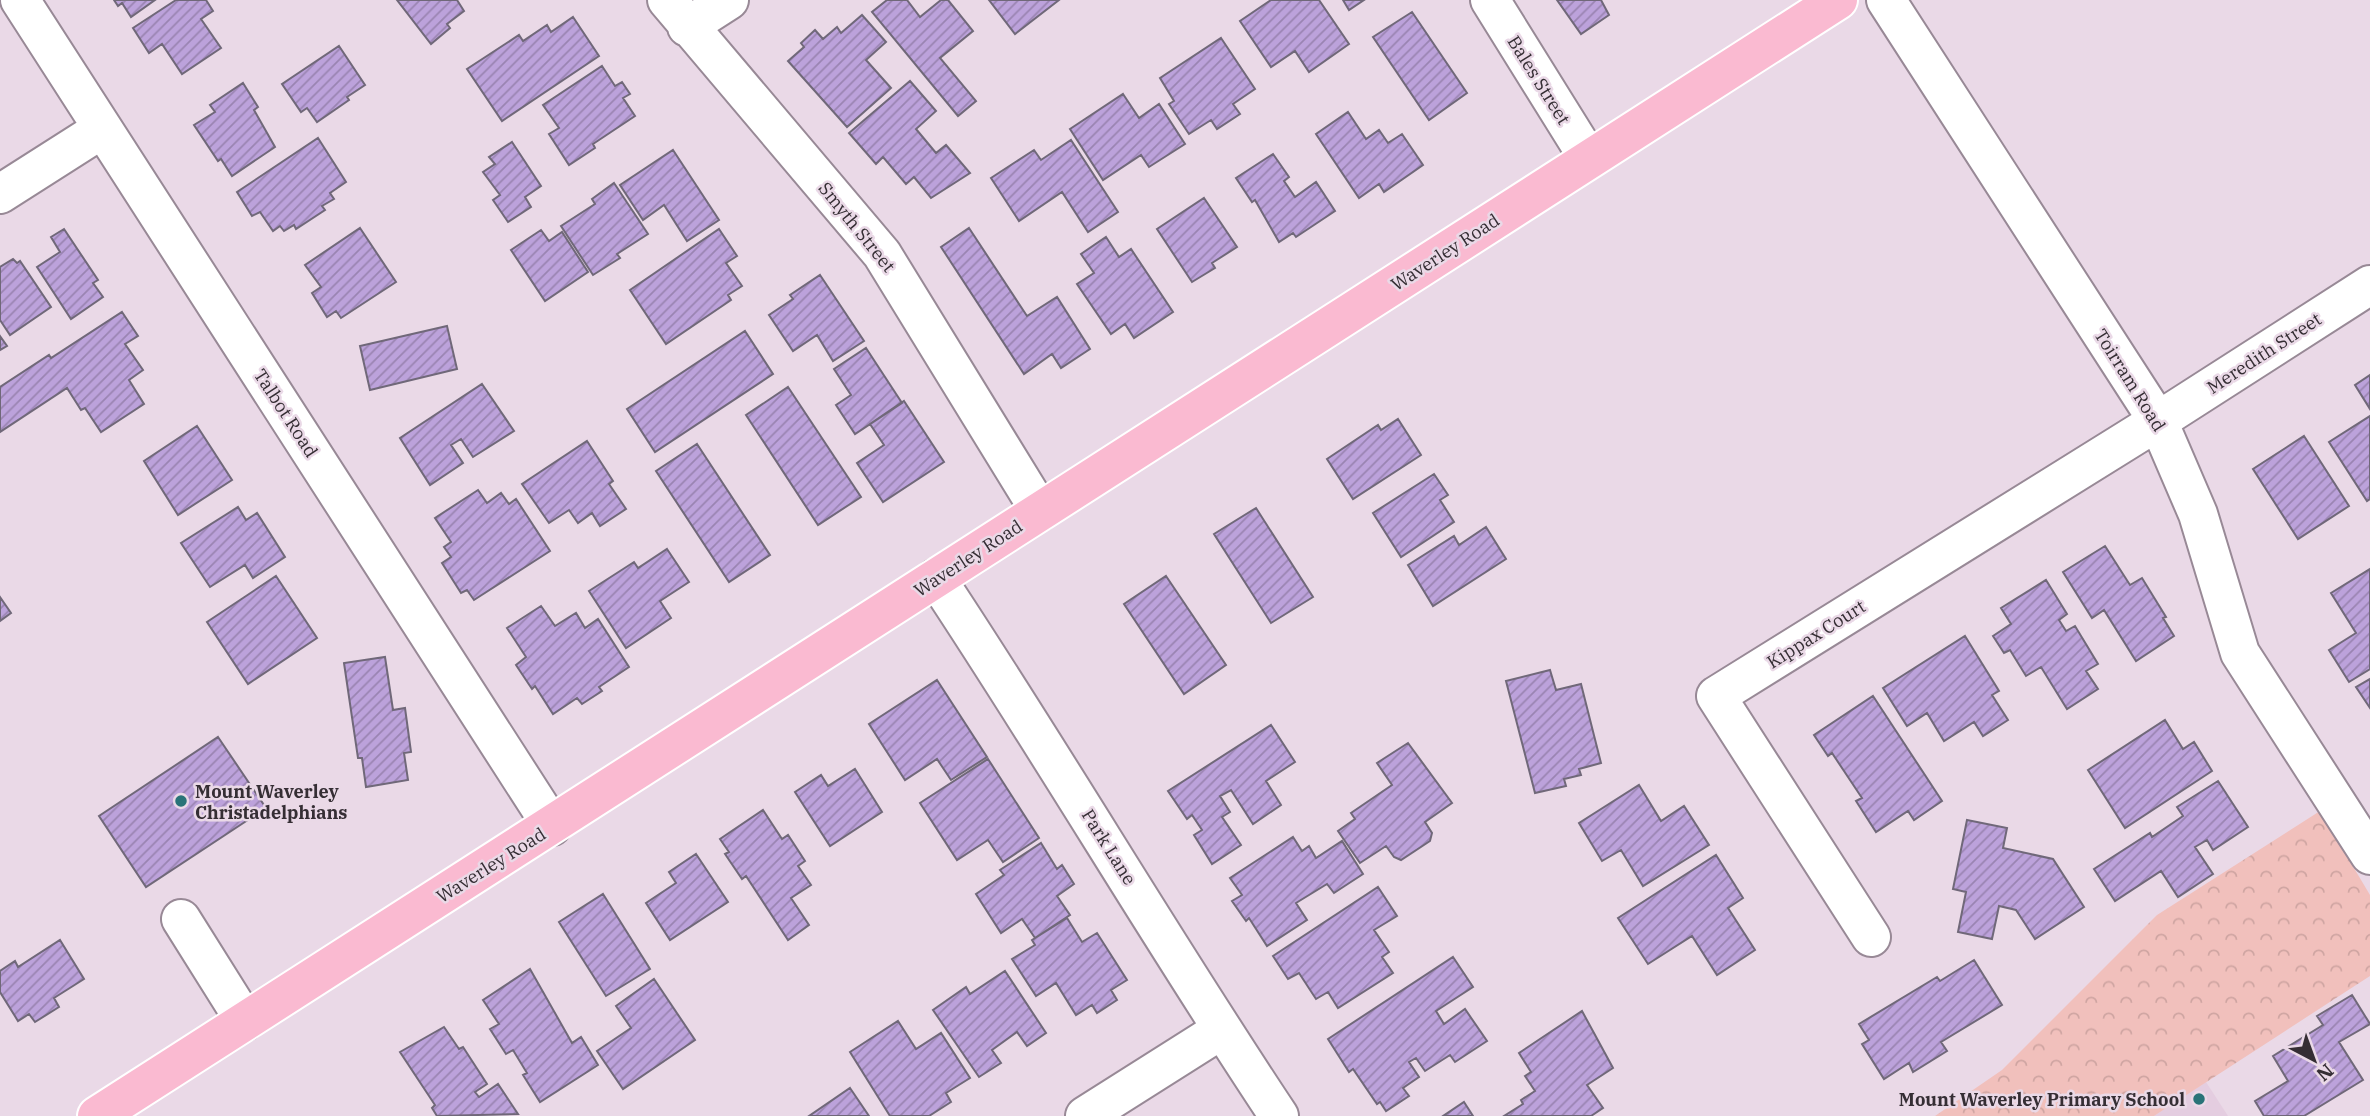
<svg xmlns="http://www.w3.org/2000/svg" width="2370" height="1116" font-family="'IBM Plex Serif',serif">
<defs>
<pattern id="forest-crowns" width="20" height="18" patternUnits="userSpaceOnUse" patternTransform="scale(1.75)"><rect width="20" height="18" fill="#f1c0bc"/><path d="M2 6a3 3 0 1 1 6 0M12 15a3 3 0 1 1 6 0" fill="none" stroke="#cfa5a2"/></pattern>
<pattern id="building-hatch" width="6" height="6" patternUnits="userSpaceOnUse" patternTransform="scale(1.75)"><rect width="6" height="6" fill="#bca2db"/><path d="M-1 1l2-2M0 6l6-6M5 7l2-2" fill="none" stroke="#9a84b2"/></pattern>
</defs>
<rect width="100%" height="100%" fill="#ead9e7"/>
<path fill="#e4cde0" d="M 2206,1082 L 2228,1116 L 2154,1116 Z"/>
<path fill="url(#forest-crowns)" d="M 2320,811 L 2370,895 L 2370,976 L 2154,1116 L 1935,1116 L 2002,1070 L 2157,915 Z"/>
<path fill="url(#building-hatch)" stroke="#706879" stroke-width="2" d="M 114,0 L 155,0 L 131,17 L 122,3 L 118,6 Z
M 176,0 L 206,0 L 213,11 L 201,19 L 221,48 L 182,74 L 162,44 L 149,53 L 133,28 Z
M 397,0 L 457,0 L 464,11 L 447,24 L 450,28 L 431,44 Z
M 887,0 L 907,0 L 920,17 L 941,0 L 948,0 L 973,31 L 940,58 L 976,101 L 958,116 L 872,12 Z
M 989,0 L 1059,0 L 1015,34 Z
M 1271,0 L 1319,0 L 1349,44 L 1309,72 L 1295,51 L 1271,67 L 1240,21 Z
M 1343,0 L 1364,0 L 1349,10 Z
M 1557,0 L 1601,0 L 1609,15 L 1581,34 Z
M 1412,12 L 1467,93 L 1429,120 L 1373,37 Z
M 862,15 L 886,42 L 866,60 L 891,88 L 847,127 L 788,61 L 804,47 L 801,43 L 815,30 L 823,39 L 837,27 L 841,33 Z
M 573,17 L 599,56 L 502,121 L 467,69 L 519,35 L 523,41 L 547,25 L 551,32 Z
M 1221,38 L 1255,89 L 1233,104 L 1240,114 L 1217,129 L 1211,120 L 1189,134 L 1169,104 L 1174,101 L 1160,78 Z
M 339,46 L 365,85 L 347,97 L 349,100 L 317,122 L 307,108 L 301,112 L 282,84 Z
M 602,66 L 615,86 L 622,82 L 630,94 L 623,98 L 635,116 L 593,144 L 595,148 L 569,165 L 549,134 L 559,128 L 543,105 Z
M 910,81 L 936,111 L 916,129 L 936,153 L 946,145 L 970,173 L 931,198 L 914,177 L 906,184 L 883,157 L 876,164 L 849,133 Z
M 243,83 L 258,107 L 254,110 L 275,147 L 232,176 L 221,159 L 218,161 L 194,125 L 215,112 L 210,105 Z
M 1123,94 L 1139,118 L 1159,104 L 1185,144 L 1149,167 L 1141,155 L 1103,180 L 1070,129 Z
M 1348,112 L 1366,139 L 1379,130 L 1388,143 L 1402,134 L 1423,165 L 1384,192 L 1379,184 L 1359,198 L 1316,134 Z
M 318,138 L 346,182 L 330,193 L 334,199 L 322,206 L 325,210 L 296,229 L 294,225 L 284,231 L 280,226 L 273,231 L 260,212 L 252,216 L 237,192 Z
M 1071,140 L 1118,212 L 1088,232 L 1062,192 L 1019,221 L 991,178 L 1034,150 L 1041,160 Z
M 512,142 L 541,186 L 525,197 L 531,207 L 508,222 L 493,200 L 500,195 L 483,172 L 495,164 L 489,157 Z
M 673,150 L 719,220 L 687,241 L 664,205 L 643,220 L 620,185 Z
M 1273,154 L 1289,177 L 1284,181 L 1295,197 L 1316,182 L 1335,211 L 1296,237 L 1293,233 L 1279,242 L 1255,200 L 1252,202 L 1236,178 Z
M 614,183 L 648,234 L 617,254 L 620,258 L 593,275 L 561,226 L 595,204 L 592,199 Z
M 1204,198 L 1237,247 L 1212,263 L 1215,268 L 1192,282 L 1157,229 Z
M 360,228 L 396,282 L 341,318 L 336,311 L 327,317 L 312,293 L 321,287 L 305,265 Z
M 969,228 L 1027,316 L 1057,297 L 1090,349 L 1061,368 L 1052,354 L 1024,374 L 941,247 Z
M 64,229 L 98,280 L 93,283 L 103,297 L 71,319 L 37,267 L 60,252 L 51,237 Z
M 719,229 L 737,256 L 726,263 L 742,286 L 728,295 L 731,300 L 666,344 L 630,290 Z
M 541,230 L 549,241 L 562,232 L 588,272 L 545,301 L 511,250 Z
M 1106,237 L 1119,257 L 1131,249 L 1173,312 L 1134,338 L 1125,324 L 1111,334 L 1077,284 L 1094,273 L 1081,254 Z
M 13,259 L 17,263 L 20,261 L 51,307 L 10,335 L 0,320 L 0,267 Z
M 820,275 L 864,341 L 833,361 L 817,335 L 793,351 L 769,315 L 793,299 L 790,295 Z
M 122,312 L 138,336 L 125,344 L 143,370 L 129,380 L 144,404 L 101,432 L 85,408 L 81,410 L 67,388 L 0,432 L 0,387 L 49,355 L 51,358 Z
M 447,326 L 457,369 L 370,390 L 360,346 Z
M 745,331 L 773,374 L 655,452 L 627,409 Z
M 0,336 L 7,346 L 0,350 Z
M 866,348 L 902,403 L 855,434 L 836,405 L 851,395 L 834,369 Z
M 2370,375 L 2370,409 L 2355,385 Z
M 482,384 L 514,431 L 473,457 L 461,439 L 451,445 L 463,463 L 430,485 L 400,438 Z
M 788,387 L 861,497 L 818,525 L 746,415 Z
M 904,401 L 944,462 L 883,502 L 857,463 L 884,445 L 870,424 Z
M 2370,416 L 2370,499 L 2367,501 L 2329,442 Z
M 1398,419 L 1421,455 L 1353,499 L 1327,459 L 1378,425 L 1381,430 Z
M 197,426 L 232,480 L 178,515 L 144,461 Z
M 2304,436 L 2349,506 L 2298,539 L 2253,469 Z
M 587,441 L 613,481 L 609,484 L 626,509 L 600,526 L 592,513 L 578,523 L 569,510 L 549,523 L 522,484 Z
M 697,444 L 770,555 L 729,582 L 656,471 Z
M 1434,474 L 1448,495 L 1440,500 L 1454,522 L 1401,557 L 1373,513 Z
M 478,490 L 487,503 L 501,493 L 509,504 L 516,499 L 550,551 L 474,600 L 467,590 L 461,593 L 442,563 L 451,557 L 444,547 L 451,542 L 435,518 Z
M 238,507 L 246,520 L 257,513 L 285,557 L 253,578 L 245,565 L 210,587 L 181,543 Z
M 1256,508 L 1313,597 L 1271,623 L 1214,534 Z
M 1486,527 L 1506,559 L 1433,606 L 1408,565 L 1454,536 L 1459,545 Z
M 2105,546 L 2130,585 L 2142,578 L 2166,617 L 2163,618 L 2174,636 L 2136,661 L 2104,610 L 2092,618 L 2063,572 Z
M 667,549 L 689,582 L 660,601 L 671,618 L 626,648 L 589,591 L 634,562 L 638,568 Z
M 2370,569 L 2370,669 L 2349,682 L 2329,650 L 2356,633 L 2331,593 Z
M 276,576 L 317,638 L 248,684 L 207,622 Z
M 1166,576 L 1226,665 L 1184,694 L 1124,604 Z
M 2046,580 L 2067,614 L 2059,620 L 2066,631 L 2075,626 L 2098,664 L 2086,671 L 2098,689 L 2067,709 L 2041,667 L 2026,676 L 2010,650 L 2004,653 L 1993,636 L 2011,624 L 2001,608 Z
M 0,597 L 11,613 L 0,621 Z
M 541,606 L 555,626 L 576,613 L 585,628 L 598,619 L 629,667 L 599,687 L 602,691 L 582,704 L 577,698 L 553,714 L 535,686 L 532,689 L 516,665 L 526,657 L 507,628 Z
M 1965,636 L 1999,691 L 1992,695 L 2008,720 L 1983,736 L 1974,722 L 1944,741 L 1927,713 L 1907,726 L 1883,688 Z
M 385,657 L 393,710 L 405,708 L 411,752 L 404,753 L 408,780 L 366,787 L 362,758 L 358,758 L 344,663 Z
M 1550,670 L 1556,690 L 1581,684 L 1601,763 L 1579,769 L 1581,775 L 1564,779 L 1566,786 L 1535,793 L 1506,681 Z
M 2370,679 L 2370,708 L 2356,687 Z
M 937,680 L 987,757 L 951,780 L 937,759 L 905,780 L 869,724 Z
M 1873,696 L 1942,801 L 1914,820 L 1908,811 L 1876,832 L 1856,801 L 1862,798 L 1832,753 L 1828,756 L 1814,735 Z
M 2165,720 L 2183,749 L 2194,742 L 2212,771 L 2125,828 L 2088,770 Z
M 1271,725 L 1295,762 L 1266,781 L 1281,805 L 1253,824 L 1231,790 L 1220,796 L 1230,812 L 1222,817 L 1241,845 L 1212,864 L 1194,835 L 1202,830 L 1192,815 L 1187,819 L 1168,791 Z
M 218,737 L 266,808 L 146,887 L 99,816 Z
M 1408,743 L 1452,803 L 1425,822 L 1432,833 L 1430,841 L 1401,860 L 1394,857 L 1386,846 L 1360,863 L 1338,831 L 1355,819 L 1351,813 L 1392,785 L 1377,763 Z
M 988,759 L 1039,838 L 1003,862 L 988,840 L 957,860 L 920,803 Z
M 855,769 L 882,812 L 830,846 L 795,792 L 821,775 L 828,786 Z
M 2218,781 L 2248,827 L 2213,850 L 2207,840 L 2195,847 L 2213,874 L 2178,897 L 2161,871 L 2115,901 L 2094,869 L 2150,833 L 2152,837 L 2183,816 L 2177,807 Z
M 1639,785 L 1661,821 L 1684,806 L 1709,845 L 1643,886 L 1621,850 L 1602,861 L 1579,823 Z
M 763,810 L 782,839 L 788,835 L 805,861 L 798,866 L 811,885 L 791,898 L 809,925 L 788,940 L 746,876 L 742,879 L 725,854 L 729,852 L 720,839 Z
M 1967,820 L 2007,828 L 2003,848 L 2053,859 L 2084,907 L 2035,939 L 2016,910 L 1999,906 L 1992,939 L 1958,932 L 1966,892 L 1953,889 Z
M 1293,837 L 1302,851 L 1309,846 L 1316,858 L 1342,841 L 1363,874 L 1334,893 L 1327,884 L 1296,903 L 1307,920 L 1267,946 L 1249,918 L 1246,921 L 1232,901 L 1242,895 L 1230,878 Z
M 1041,843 L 1057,869 L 1062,865 L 1074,884 L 1057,896 L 1070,915 L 1035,938 L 1022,919 L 1001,933 L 976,894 L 1004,875 L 1000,870 Z
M 696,854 L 728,902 L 670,940 L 646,903 L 676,883 L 669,872 Z
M 1716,855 L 1743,898 L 1728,908 L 1755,950 L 1717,975 L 1692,936 L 1648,964 L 1618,918 Z
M 1378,887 L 1397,916 L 1374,930 L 1389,952 L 1382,957 L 1393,973 L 1338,1008 L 1328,992 L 1316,999 L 1299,973 L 1288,979 L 1273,956 Z
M 603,894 L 650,969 L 606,996 L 559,922 Z
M 1067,918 L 1082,942 L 1097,933 L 1127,980 L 1111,990 L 1117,1000 L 1097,1013 L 1092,1005 L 1076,1015 L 1056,983 L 1036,996 L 1012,959 L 1035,945 L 1032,940 Z
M 60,940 L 84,979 L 54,998 L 59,1007 L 35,1022 L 29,1014 L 18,1021 L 0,992 L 0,971 L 15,961 L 18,967 Z
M 1453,957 L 1473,987 L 1436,1011 L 1444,1024 L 1465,1009 L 1487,1041 L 1455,1062 L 1450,1055 L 1425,1071 L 1416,1058 L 1409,1062 L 1419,1077 L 1403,1088 L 1409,1096 L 1386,1111 L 1380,1102 L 1377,1104 L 1353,1069 L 1349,1072 L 1328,1039 Z
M 1974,960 L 2002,1005 L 1941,1042 L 1947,1051 L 1913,1072 L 1909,1063 L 1884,1079 L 1862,1044 L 1869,1040 L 1859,1024 L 1937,977 L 1940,981 Z
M 530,969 L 572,1043 L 581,1037 L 598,1065 L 540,1102 L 523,1075 L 527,1073 L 513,1050 L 506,1054 L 490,1029 L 499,1024 L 483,1000 Z
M 1005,971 L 1046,1033 L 1027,1046 L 1017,1032 L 992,1050 L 1001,1063 L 979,1077 L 933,1010 L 966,987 L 970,994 Z
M 654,979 L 695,1040 L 623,1089 L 597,1051 L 631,1028 L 616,1006 Z
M 2352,995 L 2370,1024 L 2339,1042 L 2363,1080 L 2304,1116 L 2264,1116 L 2255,1101 L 2288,1081 L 2273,1056 L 2323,1025 L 2317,1016 Z
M 1582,1011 L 1613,1068 L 1587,1085 L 1603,1108 L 1591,1116 L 1504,1116 L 1523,1104 L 1521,1100 L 1535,1091 L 1525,1076 L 1531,1072 L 1519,1053 Z
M 898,1021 L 916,1049 L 941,1033 L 970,1078 L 946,1093 L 951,1102 L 929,1116 L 890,1116 L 850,1052 Z
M 444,1027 L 459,1049 L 463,1047 L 487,1084 L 475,1092 L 479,1097 L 498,1084 L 518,1114 L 437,1116 L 432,1108 L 435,1105 L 400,1052 Z
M 850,1088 L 869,1116 L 809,1116 Z
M 1464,1102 L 1473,1116 L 1443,1116 Z"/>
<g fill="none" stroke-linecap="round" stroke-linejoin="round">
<g stroke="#988996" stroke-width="42">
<path id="minor" d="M 20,0 L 552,826
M 667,0 L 882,254 L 1040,511
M 1490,0 L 1589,159
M 1886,0 L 2158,421 L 2198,514 L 2240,653 L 2370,855
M 687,27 L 729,0
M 0,194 L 102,129
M 936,578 C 1054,756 1161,939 1279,1116
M 181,919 L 245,1021
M 1871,937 L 1716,696 L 2158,421 L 2370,285
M 1085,1116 L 1221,1030"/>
</g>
<g stroke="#fff" stroke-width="42">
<path id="major" d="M 97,1116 L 1838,0"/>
</g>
<use href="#minor" stroke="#fff" stroke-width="38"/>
<use href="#major" stroke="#fabad1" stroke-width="38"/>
</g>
<g fill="#297378" stroke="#ead9e7" stroke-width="2.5">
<circle cx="181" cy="801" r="7"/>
<circle cx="2199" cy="1099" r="7"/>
</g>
<g text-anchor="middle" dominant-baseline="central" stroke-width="5" stroke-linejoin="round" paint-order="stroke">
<g font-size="18" fill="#352e34" stroke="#ead9e7">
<text transform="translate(1539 80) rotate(58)">Bales Street</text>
<text transform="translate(857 227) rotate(51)">Smyth Street</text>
<text transform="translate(1445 252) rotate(-33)">Waverley Road</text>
<text transform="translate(2264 353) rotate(-33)">Meredith Street</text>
<text transform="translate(2130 380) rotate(58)">Toirram Road</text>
<text transform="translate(286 413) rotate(57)">Talbot Road</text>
<text transform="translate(968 558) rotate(-33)">Waverley Road</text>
<text transform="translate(1816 634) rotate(-32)">Kippax Court</text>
<text transform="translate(1109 847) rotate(58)">Park Lane</text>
<text transform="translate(491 865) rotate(-32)">Waverley Road</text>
</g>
<g font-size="18" font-weight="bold" fill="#352e34" stroke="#ead9e7" text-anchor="start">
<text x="195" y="791">Mount Waverley<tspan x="195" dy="21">Christadelphians</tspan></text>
<text x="2185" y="1099" text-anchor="end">Mount Waverley Primary School</text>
</g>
</g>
<g transform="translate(2314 1060) rotate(139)" stroke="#ead9e7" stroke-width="5" paint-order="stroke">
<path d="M0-5L12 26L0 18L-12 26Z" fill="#352e34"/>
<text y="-10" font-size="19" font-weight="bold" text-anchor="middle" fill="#352e34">N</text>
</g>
</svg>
